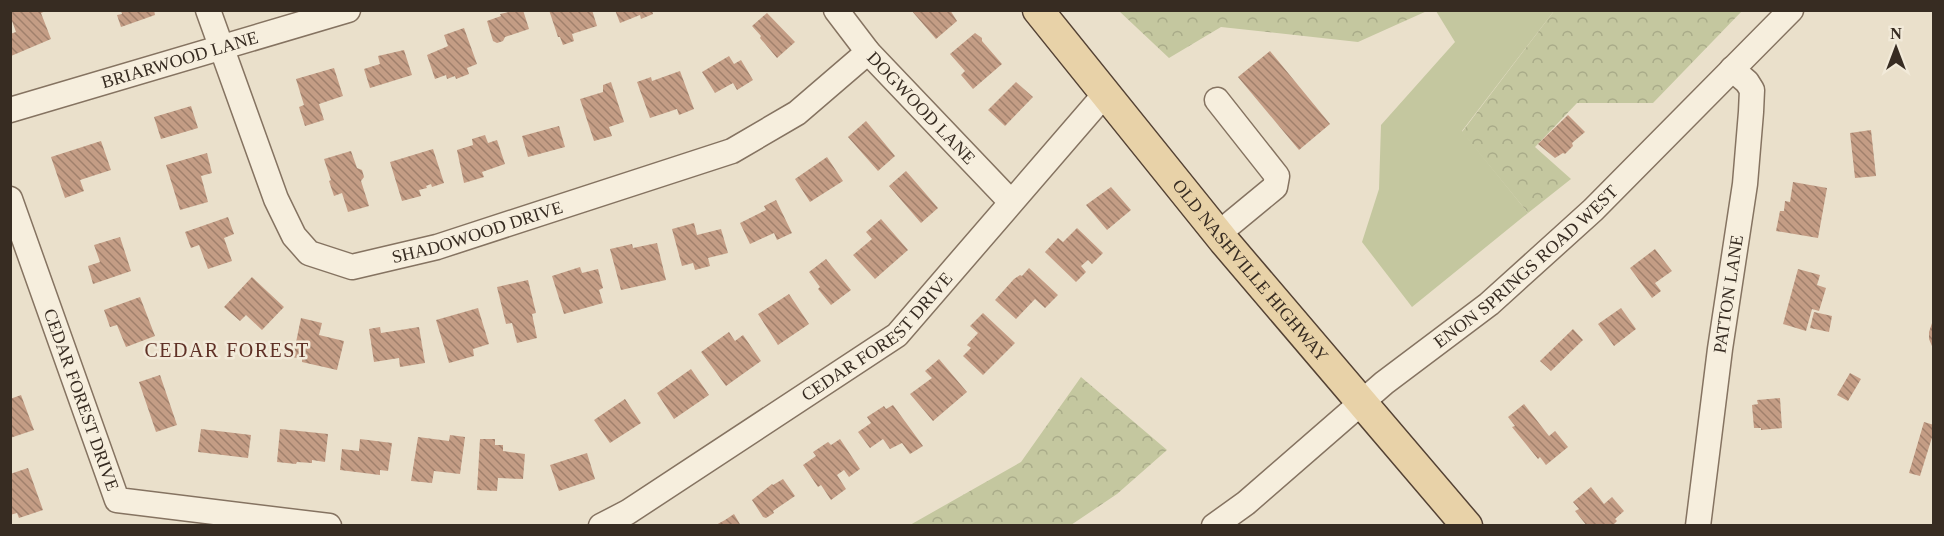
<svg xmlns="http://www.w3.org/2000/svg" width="1944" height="536" font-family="'Times New Roman',serif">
<defs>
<pattern id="forest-crowns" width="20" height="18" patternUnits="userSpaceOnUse" patternTransform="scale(1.5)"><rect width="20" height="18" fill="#c4c79f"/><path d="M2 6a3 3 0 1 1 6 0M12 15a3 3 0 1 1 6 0" fill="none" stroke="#a9ab89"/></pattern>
<pattern id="building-back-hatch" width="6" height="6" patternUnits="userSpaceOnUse" patternTransform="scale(1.5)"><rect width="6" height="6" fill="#c49d85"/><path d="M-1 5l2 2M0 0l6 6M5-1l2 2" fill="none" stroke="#a0806c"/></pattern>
</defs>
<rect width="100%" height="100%" fill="#eae0cb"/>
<path fill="#c4c79f" d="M 1436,11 L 1554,11 L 1462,131 L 1528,213 L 1412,307 L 1362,242 L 1379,189 L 1381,125 L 1455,42 Z"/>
<path fill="url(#forest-crowns)" d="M 1119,11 L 1427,11 L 1358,42 L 1221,27 L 1169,58 Z
M 1554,11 L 1742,11 L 1653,103 L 1577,103 L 1535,147 L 1571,179 L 1528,213 L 1462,132 Z
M 1081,377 L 1167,450 L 1117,494 L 1071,525 L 910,525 L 1021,462 Z"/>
<path fill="url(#building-back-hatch)" d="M 10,10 L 48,10 L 41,13 L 51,39 L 11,56 L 10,34 L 16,32 L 12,21 L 10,22 Z
M 121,10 L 154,10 L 155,15 L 121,27 L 117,15 L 122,14 Z
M 518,10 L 523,10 L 529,29 L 505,37 L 503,41 L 497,43 L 493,41 L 487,21 L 501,16 L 500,14 Z
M 549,10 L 592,10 L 597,26 L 572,34 L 574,41 L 563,45 L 560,37 L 558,37 Z
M 615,10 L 652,10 L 653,14 L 641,19 L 640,15 L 620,23 Z
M 911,10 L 950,10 L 957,21 L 936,39 Z
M 767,13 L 795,42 L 777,58 L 760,38 L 761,36 L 752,26 Z
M 464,28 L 477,64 L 467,68 L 469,74 L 456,79 L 455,76 L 447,79 L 446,75 L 435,79 L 427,55 L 448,46 L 444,35 Z
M 975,33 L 982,38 L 982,41 L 1002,64 L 973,89 L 961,75 L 965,71 L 950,54 Z
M 404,50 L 412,75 L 370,88 L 364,69 L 380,64 L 378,56 Z
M 1270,51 L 1330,124 L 1299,150 L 1238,77 Z
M 729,56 L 734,64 L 741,60 L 753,80 L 737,90 L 733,83 L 715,93 L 702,72 Z
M 334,68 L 343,96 L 319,104 L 324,120 L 305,126 L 299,107 L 304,105 L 296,79 Z
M 680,71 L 694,109 L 679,115 L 677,109 L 650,118 L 637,82 L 651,77 L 652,81 Z
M 611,82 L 624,122 L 609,127 L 612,136 L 594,141 L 580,99 L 603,92 L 603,85 Z
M 1016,82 L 1033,97 L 1005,126 L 988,110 Z
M 191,106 L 198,128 L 161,139 L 154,117 Z
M 1568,115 L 1585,132 L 1572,143 L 1573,146 L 1565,154 L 1563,153 L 1555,158 L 1538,144 Z
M 866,121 L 895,156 L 878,171 L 848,137 Z
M 559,126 L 565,147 L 528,157 L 522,136 Z
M 1871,130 L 1876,176 L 1855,178 L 1850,133 Z
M 485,135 L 488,143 L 497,140 L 505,164 L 482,172 L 484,177 L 464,183 L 457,150 L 473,145 L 472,139 Z
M 101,141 L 111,170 L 80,180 L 84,191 L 65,198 L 51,157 Z
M 433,149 L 444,183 L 432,187 L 431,184 L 426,186 L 427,188 L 419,190 L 421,196 L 402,201 L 390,162 Z
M 351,151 L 357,168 L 362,170 L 364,177 L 361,181 L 369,206 L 348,212 L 342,193 L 334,196 L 329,181 L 331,180 L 324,159 Z
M 207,153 L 212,173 L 201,176 L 208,202 L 180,210 L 166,165 Z
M 827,157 L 843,181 L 810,202 L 795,179 Z
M 906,171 L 938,208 L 921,223 L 889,186 Z
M 1793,182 L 1827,188 L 1818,238 L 1776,231 L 1780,211 L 1784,211 L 1785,201 L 1790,202 Z
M 1111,187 L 1131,210 L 1107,230 L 1086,205 Z
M 776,200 L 792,233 L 777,240 L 774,233 L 750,244 L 740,223 L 766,210 L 764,206 Z
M 228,217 L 234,234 L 224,238 L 232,261 L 208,269 L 199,245 L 191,248 L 185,232 Z
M 881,219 L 908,250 L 875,279 L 853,255 L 872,239 L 866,232 Z
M 694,223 L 697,235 L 721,229 L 728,253 L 708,258 L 710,266 L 695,270 L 693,263 L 682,266 L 672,229 Z
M 1077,228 L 1103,253 L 1092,264 L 1088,260 L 1081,266 L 1086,272 L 1076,282 L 1045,252 L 1058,238 L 1063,242 Z
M 120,237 L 131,271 L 93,284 L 88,266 L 100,262 L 94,245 Z
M 657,243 L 666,280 L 621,290 L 610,249 L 632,244 L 633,248 Z
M 1655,249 L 1672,271 L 1655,283 L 1661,291 L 1652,298 L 1630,268 Z
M 826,259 L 851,290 L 831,305 L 818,289 L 820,287 L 809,272 Z
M 580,267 L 582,273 L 598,269 L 603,288 L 599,290 L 603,303 L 564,314 L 552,276 Z
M 1029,268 L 1058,295 L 1045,308 L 1035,299 L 1016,319 L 995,300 L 1014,279 L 1020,275 L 1022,276 Z
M 1798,269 L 1820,275 L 1817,285 L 1826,288 L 1819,311 L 1812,309 L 1806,331 L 1783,324 Z
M 252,277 L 284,307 L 262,330 L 246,315 L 240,321 L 224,307 Z
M 528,280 L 536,313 L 532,314 L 537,338 L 517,343 L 512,323 L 506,324 L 497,287 Z
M 789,294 L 809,324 L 778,345 L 758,314 Z
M 140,297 L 155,336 L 126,347 L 117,325 L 110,327 L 104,310 Z
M 478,308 L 489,344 L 473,349 L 474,356 L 449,363 L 436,320 Z
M 1621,308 L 1636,329 L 1614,346 L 1598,324 Z
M 1814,312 L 1832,316 L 1829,332 L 1810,328 Z
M 983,313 L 1015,343 L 983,375 L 963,356 L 971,348 L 967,345 L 978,333 L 970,326 Z
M 301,318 L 322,323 L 319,335 L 344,341 L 337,370 L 302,362 L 302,359 L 293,357 Z
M 1933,320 L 1934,320 L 1934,351 L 1929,339 L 1929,332 Z
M 380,327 L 381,333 L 419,327 L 425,363 L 400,367 L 399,358 L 374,362 L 369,329 Z
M 1573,329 L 1583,340 L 1551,371 L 1540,361 Z
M 729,332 L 735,341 L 743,335 L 761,361 L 726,386 L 701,352 Z
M 939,359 L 967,392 L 933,421 L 910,394 L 932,378 L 925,371 Z
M 691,369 L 709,395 L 674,419 L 657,393 Z
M 1850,373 L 1861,379 L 1848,401 L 1837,395 Z
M 160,375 L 177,425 L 156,432 L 139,382 Z
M 21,395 L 34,430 L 10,438 L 10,399 Z
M 1780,398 L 1782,428 L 1761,430 L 1761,428 L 1754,428 L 1752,405 L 1758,404 L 1757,400 Z
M 625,399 L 641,423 L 610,443 L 594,420 Z
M 1524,404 L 1549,436 L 1555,431 L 1568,447 L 1546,465 L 1540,457 L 1538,459 L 1512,427 L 1515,426 L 1508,417 Z
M 893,405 L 923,446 L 910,454 L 902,443 L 890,449 L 883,439 L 870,448 L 858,432 L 871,423 L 867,417 L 884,406 L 886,409 Z
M 1924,422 L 1934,425 L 1934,431 L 1920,476 L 1909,473 Z
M 201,429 L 251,435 L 248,458 L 198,452 Z
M 280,429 L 328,434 L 325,462 L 312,460 L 312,463 L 297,462 L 296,464 L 277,462 Z
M 450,435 L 465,437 L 460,474 L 434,471 L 432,483 L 411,481 L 418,437 L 449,441 Z
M 360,439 L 392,443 L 388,471 L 380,470 L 380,475 L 340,470 L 342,449 L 359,451 Z
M 480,439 L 495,439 L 495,445 L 503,445 L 503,451 L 525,454 L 523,479 L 498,478 L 497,491 L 477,490 Z
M 840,439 L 860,469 L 849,477 L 844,470 L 837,475 L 846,489 L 831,500 L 821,485 L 818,487 L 803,465 L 816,456 L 813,452 L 828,442 L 831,445 Z
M 587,453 L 595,479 L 559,491 L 550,465 Z
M 28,468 L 43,510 L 19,518 L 17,513 L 10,515 L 10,474 Z
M 783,479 L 795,496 L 773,511 L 774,513 L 766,518 L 763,517 L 752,500 L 772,484 L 773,485 Z
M 1591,487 L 1604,504 L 1612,497 L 1624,511 L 1615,519 L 1617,521 L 1612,526 L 1587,526 L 1575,511 L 1579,509 L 1573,502 Z
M 734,514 L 741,526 L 714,526 L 725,520 Z"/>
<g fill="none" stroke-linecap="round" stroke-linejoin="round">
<g stroke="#857361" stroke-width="27">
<g id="minor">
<path id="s1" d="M 208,10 L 276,199 L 294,236 L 309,253 L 352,267 L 437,247 L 732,151 L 797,113 L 868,52"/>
<path id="s2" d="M 836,10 L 868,52 L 1011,202"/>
<path d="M 1217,100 L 1277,176 L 1275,187 L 1218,234"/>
<path id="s3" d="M 10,110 L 348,10"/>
<path id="s4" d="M 10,199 L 117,500 L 329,526"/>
<path id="s5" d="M 601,526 L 628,512 L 897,335 L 1105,94"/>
<path id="s6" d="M 1214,526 L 1246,503 L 1384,383 L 1489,304 L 1593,210 L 1791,10"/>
<path id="s7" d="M 1698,526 L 1720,349 L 1745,184 L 1751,112 L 1752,90 L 1747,82 L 1732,69"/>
</g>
</g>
<g stroke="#544234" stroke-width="33">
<g id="major">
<path id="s8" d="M 1038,10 L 1224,241 L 1467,526"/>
</g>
</g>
<use href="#minor" stroke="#f6eedd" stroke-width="24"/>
<use href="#major" stroke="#e8d2a8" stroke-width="30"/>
</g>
<g text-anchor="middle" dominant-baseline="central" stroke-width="5" stroke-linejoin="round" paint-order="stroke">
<g font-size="18" fill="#372c22" stroke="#f2ead9">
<text stroke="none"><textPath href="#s3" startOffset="177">BRIARWOOD LANE</textPath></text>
<text stroke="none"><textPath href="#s2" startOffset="130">DOGWOOD LANE</textPath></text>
<text stroke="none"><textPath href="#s1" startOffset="440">SHADOWOOD DRIVE</textPath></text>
<text stroke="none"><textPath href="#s6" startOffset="406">ENON SPRINGS ROAD WEST</textPath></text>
<text stroke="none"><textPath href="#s8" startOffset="336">OLD NASHVILLE HIGHWAY</textPath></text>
<text stroke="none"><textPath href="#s7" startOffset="234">PATTON LANE</textPath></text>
<text stroke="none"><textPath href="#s5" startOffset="336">CEDAR FOREST DRIVE</textPath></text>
<text stroke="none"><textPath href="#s4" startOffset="213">CEDAR FOREST DRIVE</textPath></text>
</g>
<g font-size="20" letter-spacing="1.5" fill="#5f3126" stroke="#f2ead9">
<text x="227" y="350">CEDAR FOREST</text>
</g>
</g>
<rect width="1944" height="536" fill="none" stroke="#372c22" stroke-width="24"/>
<g transform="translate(1896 48)" stroke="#f2ead9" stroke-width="4.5" paint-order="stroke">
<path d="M0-4.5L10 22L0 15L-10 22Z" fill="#372c22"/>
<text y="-9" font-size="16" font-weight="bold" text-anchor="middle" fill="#372c22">N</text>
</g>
</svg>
